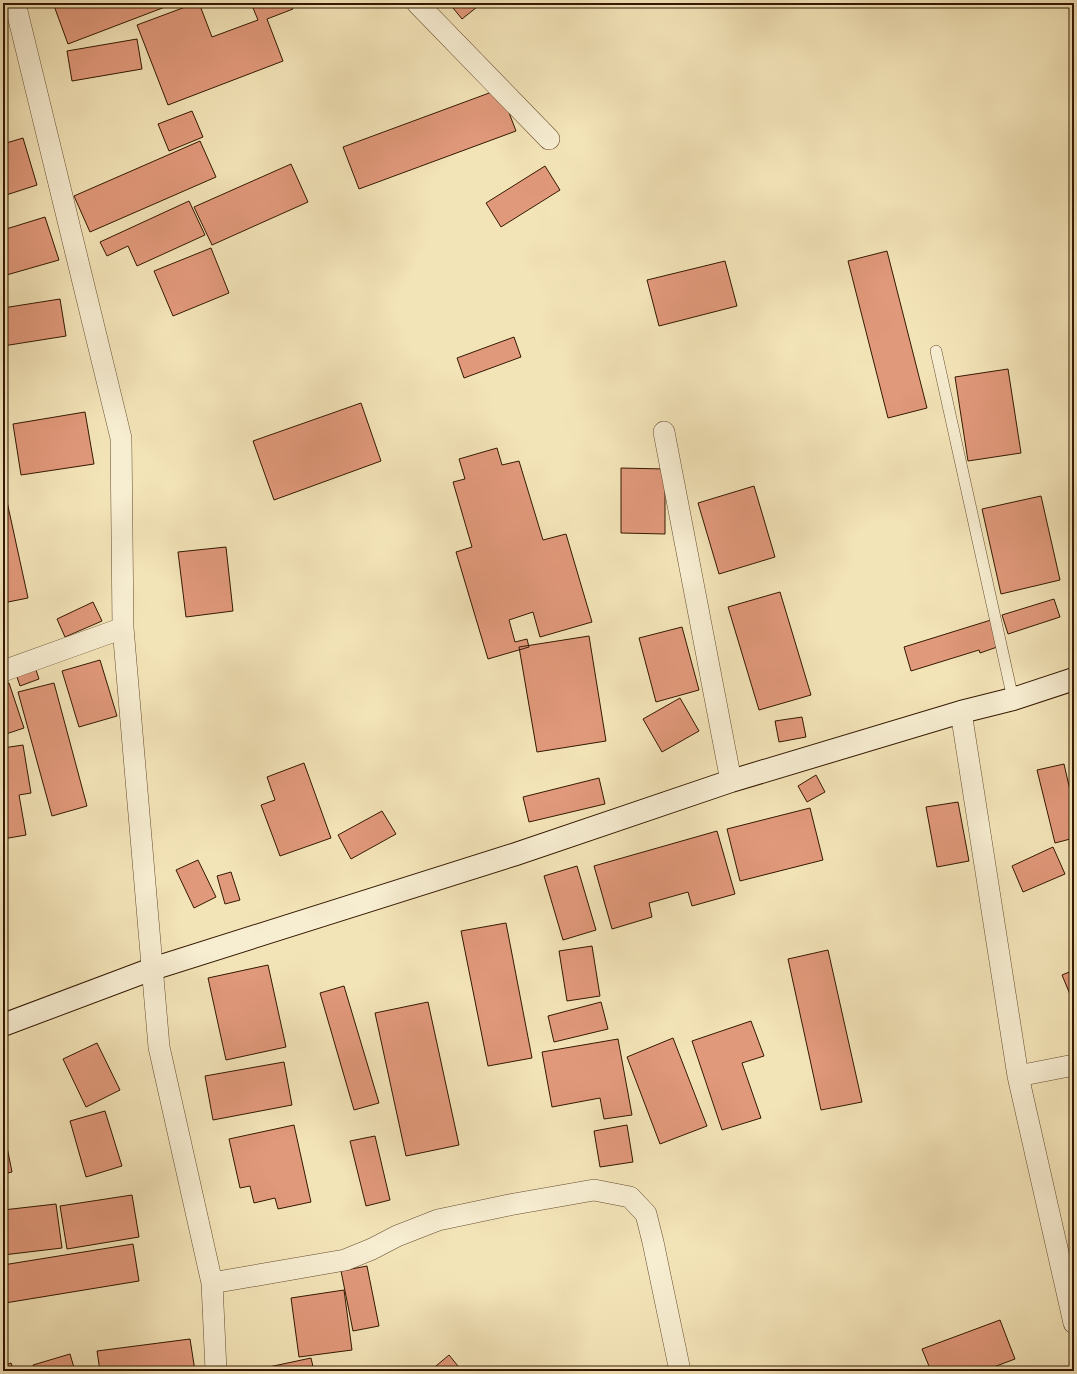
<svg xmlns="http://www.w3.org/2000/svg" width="1077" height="1374" font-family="'Sorts Mill Goudy',serif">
<rect width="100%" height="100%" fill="#f3e4b8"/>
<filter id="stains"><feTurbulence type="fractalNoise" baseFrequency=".005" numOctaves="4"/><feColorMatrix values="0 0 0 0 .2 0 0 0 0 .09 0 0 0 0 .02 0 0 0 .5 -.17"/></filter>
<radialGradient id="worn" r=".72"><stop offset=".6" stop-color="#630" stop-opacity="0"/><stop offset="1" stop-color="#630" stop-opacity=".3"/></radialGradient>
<path fill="#e1997b" stroke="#341800" d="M 53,3 L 164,3 L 165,7 L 68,44 Z
M 196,3 L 199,3 L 212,37 L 258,20 L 251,3 L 290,3 L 293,9 L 267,19 L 283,61 L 168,105 L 137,25 Z
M 449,3 L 482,3 L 462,19 Z
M 137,39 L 142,69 L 72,81 L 67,51 Z
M 500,89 L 516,131 L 359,189 L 343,147 Z
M 192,111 L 203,137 L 169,151 L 158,124 Z
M 23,138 L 37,185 L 3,196 L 3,144 Z
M 200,141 L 216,177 L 90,232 L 74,196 Z
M 291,164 L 308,202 L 212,245 L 194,207 Z
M 545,166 L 560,190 L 501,227 L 486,203 Z
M 189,201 L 205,235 L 137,266 L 128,246 L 107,256 L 100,242 Z
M 45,217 L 59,260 L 3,276 L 3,230 Z
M 211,248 L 229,293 L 173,316 L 154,271 Z
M 887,251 L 927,408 L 888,418 L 848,261 Z
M 725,261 L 737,306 L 659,326 L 647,280 Z
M 60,299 L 66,336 L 3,346 L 3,308 Z
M 514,337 L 521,357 L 464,378 L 457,358 Z
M 1008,369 L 1021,453 L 968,461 L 955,377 Z
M 361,403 L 381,461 L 274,500 L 253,441 Z
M 85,412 L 94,464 L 21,475 L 13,424 Z
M 497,448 L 502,465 L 519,461 L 543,540 L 566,534 L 592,622 L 540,637 L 533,612 L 509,620 L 515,642 L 527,639 L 529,647 L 488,659 L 456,552 L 472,547 L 453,482 L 465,479 L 459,459 Z
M 621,468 L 665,469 L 665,534 L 621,533 Z
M 754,486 L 775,557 L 719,574 L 698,503 Z
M 1041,496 L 1060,580 L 1001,594 L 982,509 Z
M 6,497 L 28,598 L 3,603 L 3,498 Z
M 226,547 L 233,611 L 186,617 L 178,552 Z
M 780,592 L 811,695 L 759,710 L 728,607 Z
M 1054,599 L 1060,617 L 1008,634 L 1002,615 Z
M 93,602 L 102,621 L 65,637 L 57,619 Z
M 991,620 L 1000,646 L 980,653 L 979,650 L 911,671 L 904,647 Z
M 682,627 L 699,690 L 656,702 L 639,638 Z
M 589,636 L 606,741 L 537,752 L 519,647 Z
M 100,660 L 117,716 L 79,727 L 62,671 Z
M 33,661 L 39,679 L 20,686 L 14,668 Z
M 9,683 L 24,728 L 3,735 L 3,685 Z
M 54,683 L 87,806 L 52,816 L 18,692 Z
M 680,698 L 699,731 L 662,752 L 643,719 Z
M 802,717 L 806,737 L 779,742 L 775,721 Z
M 23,745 L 31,793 L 19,795 L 26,835 L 3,839 L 3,748 Z
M 304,763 L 331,838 L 280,856 L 261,805 L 275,800 L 267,777 Z
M 1064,764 L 1074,808 L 1074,838 L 1055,843 L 1037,770 Z
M 816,775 L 825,792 L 807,802 L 798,786 Z
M 599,778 L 605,804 L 529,822 L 523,797 Z
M 958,802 L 969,861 L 937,867 L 926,807 Z
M 810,808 L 823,860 L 740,881 L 727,829 Z
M 382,811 L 396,834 L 351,859 L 338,835 Z
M 717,831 L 735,894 L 692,906 L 688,892 L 649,903 L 652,917 L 612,929 L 594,866 Z
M 1053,847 L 1065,874 L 1023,892 L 1012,866 Z
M 198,860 L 216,897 L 194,908 L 176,870 Z
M 577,866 L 596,930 L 563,940 L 544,876 Z
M 231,872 L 240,900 L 225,904 L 217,876 Z
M 506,923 L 532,1058 L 488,1066 L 461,931 Z
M 592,946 L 600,996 L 567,1001 L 559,951 Z
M 828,950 L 862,1102 L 821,1110 L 788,959 Z
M 268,965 L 286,1047 L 226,1060 L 208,978 Z
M 1074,970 L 1074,1004 L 1062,975 Z
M 344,986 L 379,1103 L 354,1110 L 320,993 Z
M 428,1002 L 459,1145 L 406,1156 L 375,1013 Z
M 601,1002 L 608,1029 L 554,1042 L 548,1016 Z
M 751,1021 L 764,1056 L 742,1063 L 761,1118 L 722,1130 L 692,1041 Z
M 673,1038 L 707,1126 L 660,1144 L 627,1057 Z
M 618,1039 L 632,1115 L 604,1119 L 600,1098 L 552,1107 L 542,1052 Z
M 97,1043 L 120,1090 L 86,1107 L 63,1059 Z
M 284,1062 L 292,1105 L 213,1120 L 205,1076 Z
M 105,1111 L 122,1166 L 86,1177 L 70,1121 Z
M 294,1125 L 311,1202 L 278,1209 L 275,1198 L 254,1203 L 250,1186 L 240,1188 L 229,1139 Z
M 627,1125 L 633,1162 L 600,1167 L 594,1131 Z
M 3,1127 L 12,1172 L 3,1174 Z
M 375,1136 L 390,1200 L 366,1206 L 350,1141 Z
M 132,1195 L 139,1237 L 67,1249 L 60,1206 Z
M 56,1204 L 62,1248 L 3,1255 L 3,1210 Z
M 133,1244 L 139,1281 L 5,1303 L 3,1289 L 3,1265 Z
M 367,1266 L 379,1326 L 353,1331 L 341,1271 Z
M 344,1290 L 352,1350 L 299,1357 L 291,1298 Z
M 1000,1320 L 1015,1359 L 983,1371 L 931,1371 L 922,1349 Z
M 190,1339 L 195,1371 L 100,1371 L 97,1351 Z
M 70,1354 L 75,1371 L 35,1371 L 33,1365 Z
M 449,1355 L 462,1371 L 430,1371 Z
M 311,1358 L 314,1371 L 250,1371 Z
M 11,1363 L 14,1371 L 3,1371 L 3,1366 Z"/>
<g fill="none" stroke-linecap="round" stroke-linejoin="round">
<g stroke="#644b2e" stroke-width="12">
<path id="lane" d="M 936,351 L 1013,699"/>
</g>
<g stroke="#644b2e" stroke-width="22">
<path id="street" d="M 15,3 L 121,438 L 123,628 L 159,1047 L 212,1283 L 216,1371
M 417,3 L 549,139
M 664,432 L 731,781
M 3,671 L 123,628
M 961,712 L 1018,1076 L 1074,1323
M 1018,1076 L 1074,1065
M 212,1283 L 345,1260 L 372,1249 L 397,1236 L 438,1220 L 509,1205 L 594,1190 L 630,1197 L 646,1214 L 653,1242 L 680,1371"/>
</g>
<g stroke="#341800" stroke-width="24">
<path id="secondary" d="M 3,1025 L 152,969 L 516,854 L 731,781 L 961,712 L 1013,699 L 1074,679"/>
</g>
<use href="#lane" stroke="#f7edd1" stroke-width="11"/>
<use href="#street" stroke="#f7edd1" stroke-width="21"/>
<use href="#secondary" stroke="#f7edd1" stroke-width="22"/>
</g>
<rect width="1077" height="1374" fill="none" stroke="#f3e4b8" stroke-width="16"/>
<rect x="4" y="4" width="1069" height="1366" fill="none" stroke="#341800" stroke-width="2"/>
<rect x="8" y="8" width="1061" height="1358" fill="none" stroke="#341800"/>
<rect width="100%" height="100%" filter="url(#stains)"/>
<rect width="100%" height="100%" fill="url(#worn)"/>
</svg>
